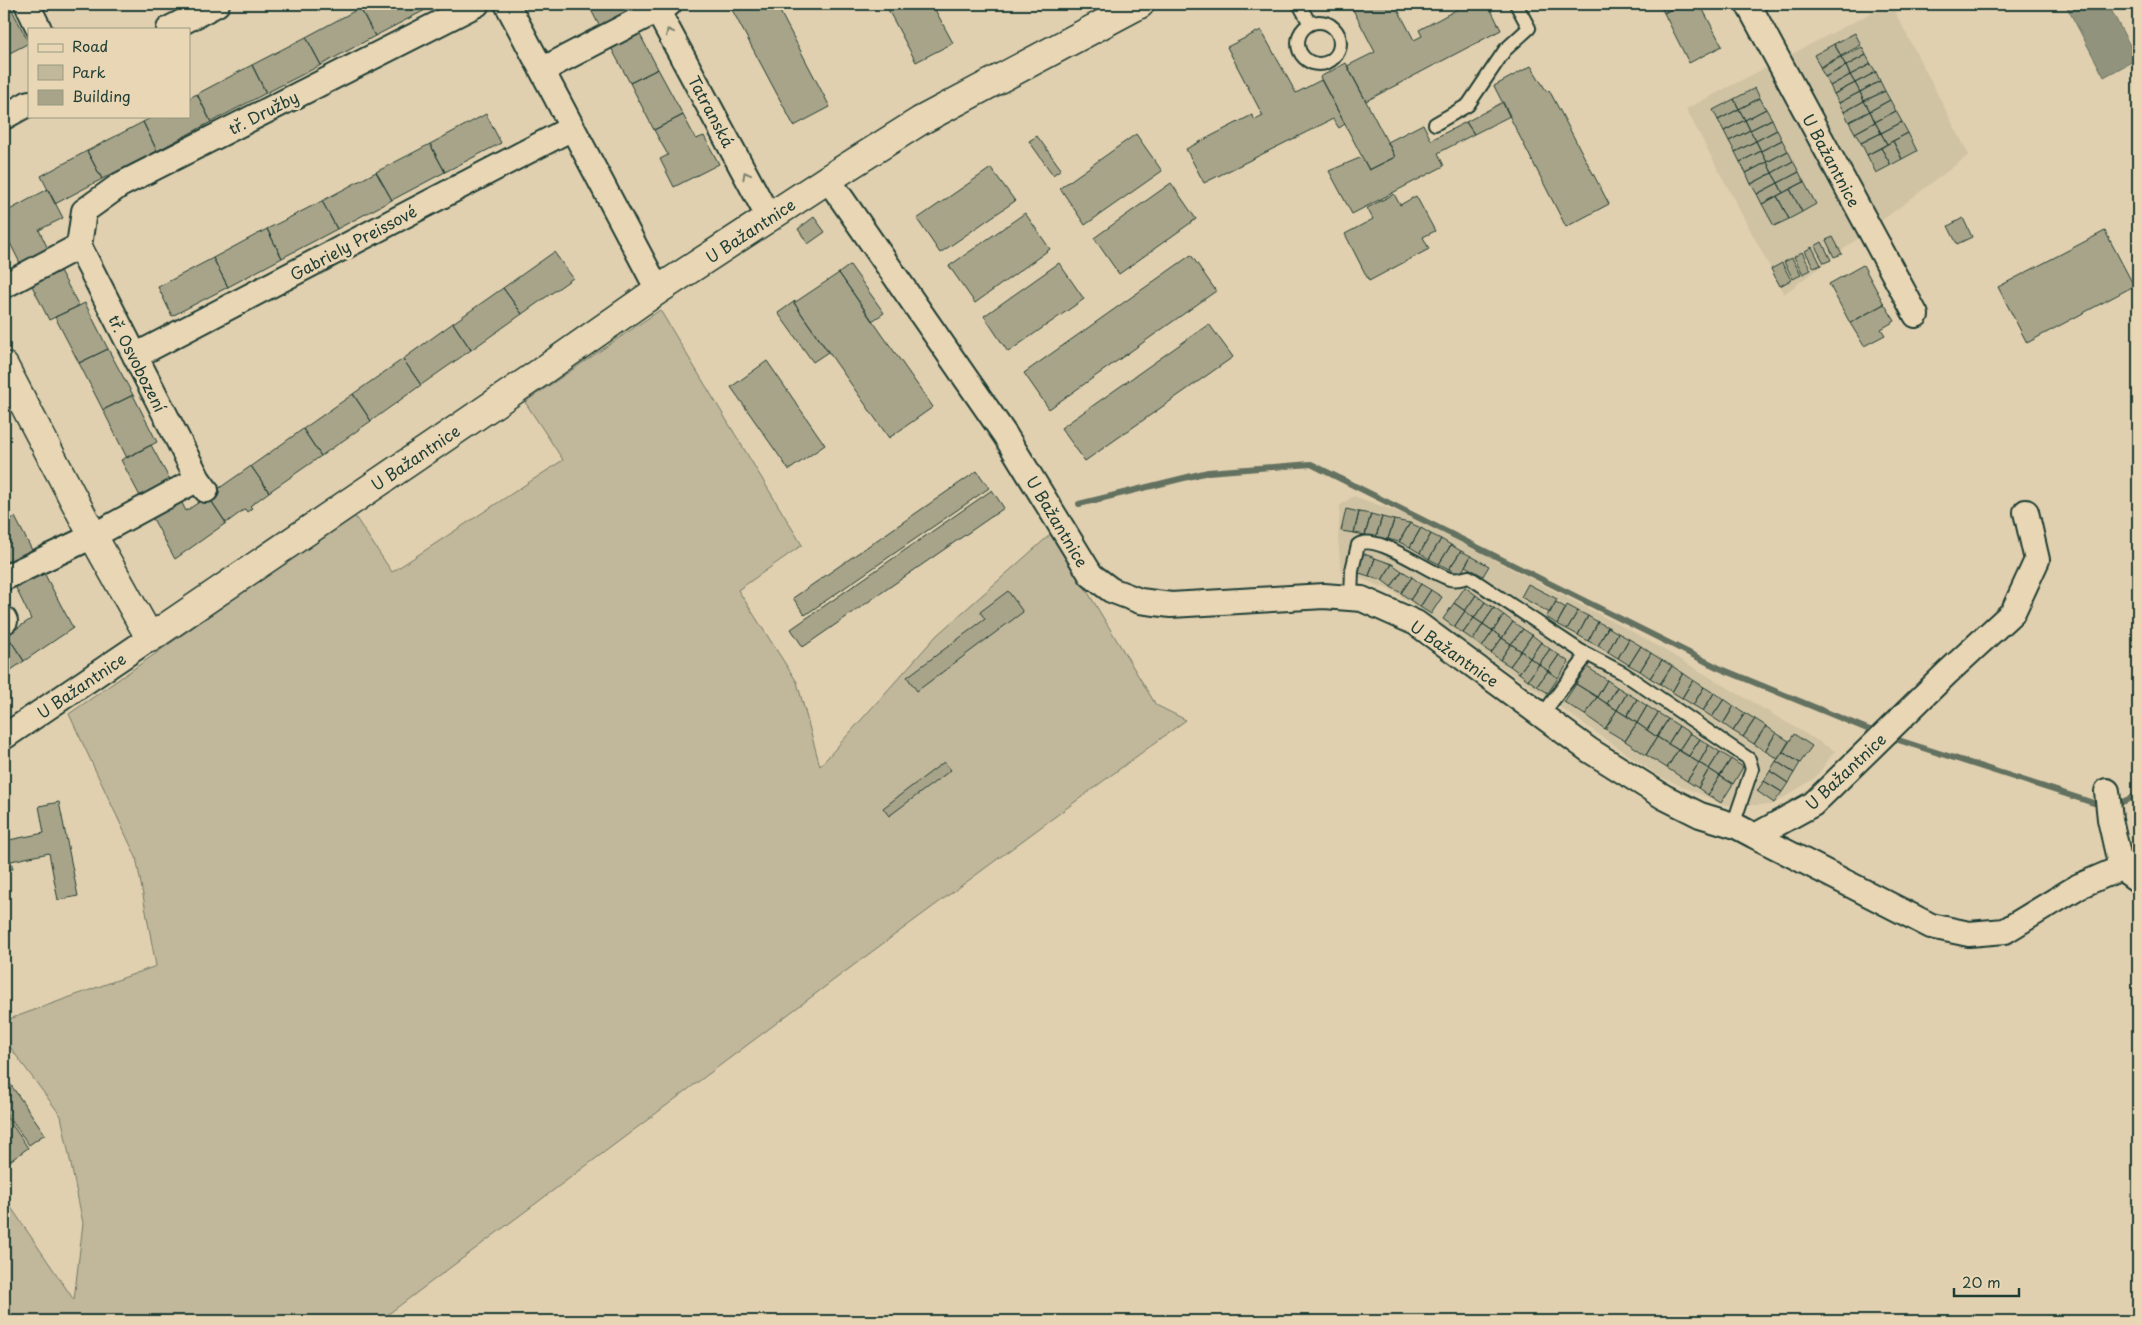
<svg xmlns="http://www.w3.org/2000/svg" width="2142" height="1325" font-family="'Playpen Sans',sans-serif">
<rect width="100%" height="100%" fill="#e1d0af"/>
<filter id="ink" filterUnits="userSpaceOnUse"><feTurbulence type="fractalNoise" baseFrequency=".02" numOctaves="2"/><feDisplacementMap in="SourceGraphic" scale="10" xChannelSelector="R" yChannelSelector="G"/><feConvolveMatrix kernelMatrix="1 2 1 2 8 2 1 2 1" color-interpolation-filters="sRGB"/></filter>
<g filter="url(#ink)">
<path fill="#d0c3a4" d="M 1888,4 L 1891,4 L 1969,155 L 1784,294 L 1686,109 Z
M 1354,496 L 1412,517 L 1637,634 L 1835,751 L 1815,778 L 1772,805 L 1725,805 L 1660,777 L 1391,590 L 1341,572 L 1338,539 L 1340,505 Z"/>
<path fill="#c1b79b" stroke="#707a68" d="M 660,310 L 802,545 L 738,590 L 797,682 L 820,766 L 937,635 L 1052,533 L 1156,705 L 1186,720 L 858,962 L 379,1321 L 4,1321 L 4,1197 L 74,1300 L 83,1223 L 61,1116 L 4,1039 L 4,1021 L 156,966 L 136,857 L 69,714 L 354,515 L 392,572 L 563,460 L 525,402 Z"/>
<path fill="#91937d" stroke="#637160" d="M 2073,4 L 2108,4 L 2137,59 L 2104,77 L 2067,7 Z"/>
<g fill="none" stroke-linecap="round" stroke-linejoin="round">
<path stroke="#637160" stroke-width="6" d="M 1079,504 L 1208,472 L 1311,464 L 1719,668 L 1877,733
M 1889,737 L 2103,806
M 2113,806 L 2138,795"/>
</g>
<path fill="#a8a48a" stroke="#1f3d34" d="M 9,4 L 29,43 L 4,56 L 4,5 Z
M 369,4 L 429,4 L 431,7 L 375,36 L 360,8 Z
M 588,4 L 624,4 L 631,16 L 602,31 Z
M 729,4 L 776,4 L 830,107 L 794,126 Z
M 885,4 L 932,4 L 953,43 L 916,62 Z
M 1350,4 L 1395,4 L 1414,40 L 1422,36 L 1419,30 L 1467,4 L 1488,4 L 1501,30 L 1366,101 L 1347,66 L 1375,52 Z
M 1659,4 L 1681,4 L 1664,13 Z
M 1681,4 L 1700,4 L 1722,46 L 1689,63 L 1664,13 Z
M 360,8 L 375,36 L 321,65 L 306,37 Z
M 637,29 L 658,69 L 630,83 L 609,44 Z
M 1261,30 L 1296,93 L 1321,80 L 1345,124 L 1339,128 L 1333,119 L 1204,183 L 1186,149 L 1252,115 L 1255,120 L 1263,116 L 1227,47 Z
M 1855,33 L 1861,45 L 1841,56 L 1834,44 Z
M 306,37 L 321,65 L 266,93 L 252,65 Z
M 1834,44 L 1841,56 L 1820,67 L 1814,55 Z
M 1862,47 L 1866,55 L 1846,66 L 1841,57 Z
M 1866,55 L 1871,64 L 1850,75 L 1846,66 Z
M 1841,57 L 1846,66 L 1825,77 L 1820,68 Z
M 1346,63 L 1395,157 L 1369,170 L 1320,77 Z
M 1871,64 L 1876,72 L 1855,83 L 1850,75 Z
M 252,65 L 266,93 L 211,122 L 197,94 Z
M 1531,66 L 1547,92 L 1549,90 L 1609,204 L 1566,227 L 1494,86 Z
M 1846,66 L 1850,75 L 1830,86 L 1825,77 Z
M 658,69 L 683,115 L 654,130 L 630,83 Z
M 1876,72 L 1880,81 L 1860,92 L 1855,83 Z
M 1850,75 L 1855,83 L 1834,94 L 1830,86 Z
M 1880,81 L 1885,91 L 1864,101 L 1860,92 Z
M 1855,83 L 1860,92 L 1839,103 L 1834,94 Z
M 1755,88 L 1760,98 L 1739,109 L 1734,99 Z
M 1885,91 L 1890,100 L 1870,111 L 1864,101 Z
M 1860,92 L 1864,101 L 1844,112 L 1839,103 Z
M 197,94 L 211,122 L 157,151 L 143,122 L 154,116 L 189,116 L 189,98 Z
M 1760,98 L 1766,109 L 1745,120 L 1739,109 Z
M 1734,99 L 1739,109 L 1718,120 L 1713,110 Z
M 1890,100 L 1896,111 L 1875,122 L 1870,111 Z
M 1864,101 L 1870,111 L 1849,122 L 1844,112 Z
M 1503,102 L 1510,116 L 1474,134 L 1466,122 Z
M 1739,109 L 1745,120 L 1724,131 L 1718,120 Z
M 1766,109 L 1772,119 L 1750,130 L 1745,120 Z
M 1870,111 L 1875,122 L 1855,133 L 1849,122 Z
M 1896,111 L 1902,122 L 1881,133 L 1875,122 Z
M 486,114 L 501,143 L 445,172 L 430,144 Z
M 683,115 L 696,139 L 704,136 L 719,164 L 674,187 L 660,159 L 668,155 L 654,130 Z
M 1772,119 L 1777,130 L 1756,141 L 1750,130 Z
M 1745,120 L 1750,130 L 1729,141 L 1724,131 Z
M 143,122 L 157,151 L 102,179 L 87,151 Z
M 1466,122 L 1474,134 L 1438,153 L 1444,166 L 1352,214 L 1329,171 L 1362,157 L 1369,170 L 1395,157 L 1388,142 L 1423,124 L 1431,140 Z
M 1875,122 L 1881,133 L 1861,143 L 1855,133 Z
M 1902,122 L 1908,133 L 1887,144 L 1881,133 Z
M 1750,130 L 1756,141 L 1735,152 L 1729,141 Z
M 1777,130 L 1782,140 L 1761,151 L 1756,141 Z
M 1881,133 L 1887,144 L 1867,155 L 1861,143 Z
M 1908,133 L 1917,151 L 1902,159 L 1893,141 Z
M 1136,134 L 1162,171 L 1085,225 L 1060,188 Z
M 1037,136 L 1061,169 L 1053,175 L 1029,141 Z
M 1782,140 L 1788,151 L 1767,162 L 1761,151 Z
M 1756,141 L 1761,151 L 1740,162 L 1735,152 Z
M 1893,141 L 1902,159 L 1891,165 L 1881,148 Z
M 430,144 L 445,172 L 392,200 L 376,172 Z
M 1881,148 L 1891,165 L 1876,173 L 1867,155 Z
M 87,151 L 102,179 L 55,204 L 41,176 Z
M 1761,151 L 1767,162 L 1746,173 L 1740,162 Z
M 1788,151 L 1793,161 L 1772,173 L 1767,162 Z
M 1793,161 L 1799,172 L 1778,183 L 1772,173 Z
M 1767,162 L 1772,173 L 1751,184 L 1746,173 Z
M 991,168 L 1015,201 L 940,253 L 917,219 Z
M 376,172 L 392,200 L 337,229 L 322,201 Z
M 1799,172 L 1804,182 L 1783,193 L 1778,183 Z
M 1772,173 L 1778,183 L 1757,194 L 1751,184 Z
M 1804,182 L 1816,204 L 1802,212 L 1790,189 Z
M 1171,183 L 1196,219 L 1119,274 L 1094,238 Z
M 1778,183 L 1783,193 L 1762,204 L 1757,194 Z
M 48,189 L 63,218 L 39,230 L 49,251 L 22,267 L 4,231 L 4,213 Z
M 1790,189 L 1802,212 L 1789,219 L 1777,196 Z
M 1394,194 L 1400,205 L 1416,196 L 1435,231 L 1423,237 L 1429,249 L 1369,281 L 1345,234 L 1373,219 L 1367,208 Z
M 1777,196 L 1789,219 L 1774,226 L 1762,204 Z
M 322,201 L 337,229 L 282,258 L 267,229 Z
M 1025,213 L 1050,249 L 975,303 L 949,266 Z
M 814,217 L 825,232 L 808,244 L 798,229 Z
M 1963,218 L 1972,237 L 1957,244 L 1948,226 Z
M 267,229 L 282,258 L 228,287 L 213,258 Z
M 2105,231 L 2134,286 L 2027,343 L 1998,287 Z
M 1833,237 L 1842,254 L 1834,257 L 1826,240 Z
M 1822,242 L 1831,260 L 1824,263 L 1815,246 Z
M 1812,247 L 1821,265 L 1814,268 L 1805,251 Z
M 554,252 L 573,278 L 522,314 L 503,288 Z
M 1802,252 L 1811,270 L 1803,274 L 1794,257 Z
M 1191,255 L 1216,291 L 1049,409 L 1024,373 Z
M 213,258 L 228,287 L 172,316 L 158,287 Z
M 1792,258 L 1801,275 L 1793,279 L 1784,262 Z
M 1059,263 L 1084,299 L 1008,352 L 984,316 Z
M 1782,263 L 1791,280 L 1780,286 L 1771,269 Z
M 850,265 L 884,313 L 872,321 L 839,273 Z
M 1863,265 L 1884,304 L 1850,323 L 1829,284 Z
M 58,267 L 79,306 L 49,320 L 29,280 Z
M 839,273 L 933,407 L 889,438 L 794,303 Z
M 503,288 L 522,314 L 471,350 L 453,323 Z
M 795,301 L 794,303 L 828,352 L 813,362 L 778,313 Z
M 1883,302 L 1895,321 L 1881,329 L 1885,335 L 1864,346 L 1850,323 L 1884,304 Z
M 85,303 L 108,349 L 79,363 L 55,317 Z
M 453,323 L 471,350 L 421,385 L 403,359 Z
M 1209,324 L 1233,357 L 1085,461 L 1061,428 Z
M 108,349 L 133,395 L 103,410 L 79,363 Z
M 403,359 L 421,385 L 371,421 L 353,394 Z
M 767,361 L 825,445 L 789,470 L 731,387 Z
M 353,394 L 371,421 L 321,456 L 303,429 Z
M 133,395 L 157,442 L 127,458 L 103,410 Z
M 303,429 L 321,456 L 269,492 L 251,466 Z
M 151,445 L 171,482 L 141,498 L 121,460 Z
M 251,466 L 269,492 L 250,506 L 252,508 L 247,512 L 245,509 L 226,523 L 208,496 Z
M 977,471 L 989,488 L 805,615 L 793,598 Z
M 992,490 L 1004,508 L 803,647 L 791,629 Z
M 208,496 L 226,523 L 175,559 L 151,515 L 180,499 L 186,511 Z
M 1346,509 L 1359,512 L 1354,533 L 1341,531 Z
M 1359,512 L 1371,514 L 1365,535 L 1354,533 Z
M 1371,514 L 1382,517 L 1376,537 L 1365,535 Z
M 15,517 L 35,556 L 7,570 L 4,564 L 4,523 Z
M 1382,517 L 1394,520 L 1388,539 L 1376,537 Z
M 1394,520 L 1410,523 L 1399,542 L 1388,539 Z
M 1410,523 L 1421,528 L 1410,547 L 1399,542 Z
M 1421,528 L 1431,534 L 1420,553 L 1410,547 Z
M 1431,534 L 1441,539 L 1429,559 L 1420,553 Z
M 1441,539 L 1451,545 L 1439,564 L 1429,559 Z
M 1451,545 L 1461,551 L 1449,569 L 1439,564 Z
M 1461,551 L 1471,556 L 1460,575 L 1449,569 Z
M 1362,553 L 1375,558 L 1369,576 L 1356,572 Z
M 1471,556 L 1489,566 L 1483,576 L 1465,566 Z
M 1375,558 L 1392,564 L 1382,580 L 1369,576 Z
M 1392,564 L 1402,571 L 1391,587 L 1382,580 Z
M 42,569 L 73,628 L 24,661 L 7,635 L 31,619 L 14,584 Z
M 1402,571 L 1412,577 L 1401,593 L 1391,587 Z
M 1412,577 L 1421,584 L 1410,600 L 1401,593 Z
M 1421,584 L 1431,590 L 1420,607 L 1410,600 Z
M 1528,584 L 1557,599 L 1550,613 L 1521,597 Z
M 1465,587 L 1476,595 L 1465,611 L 1454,603 Z
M 1431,590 L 1442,597 L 1431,614 L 1420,607 Z
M 1008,591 L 1023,612 L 917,691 L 907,677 L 985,619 L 980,612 Z
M 1476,595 L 1485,602 L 1474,618 L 1465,611 Z
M 1485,602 L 1494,608 L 1483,624 L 1474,618 Z
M 1556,602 L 1566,608 L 1557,624 L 1546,617 Z
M 1454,603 L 1465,611 L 1454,627 L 1443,619 Z
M 1567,605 L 1578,611 L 1567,629 L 1557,624 Z
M 1494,608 L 1504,615 L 1493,631 L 1483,624 Z
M 1465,611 L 1474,618 L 1463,633 L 1454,627 Z
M 1578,611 L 1588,616 L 1578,635 L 1567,629 Z
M 1504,615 L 1513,622 L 1502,638 L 1493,631 Z
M 1588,616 L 1598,622 L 1588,641 L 1578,635 Z
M 1474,618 L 1483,624 L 1473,640 L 1463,633 Z
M 1513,622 L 1523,629 L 1511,644 L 1502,638 Z
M 1598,622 L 1608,627 L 1598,646 L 1588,641 Z
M 1483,624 L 1493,631 L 1482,647 L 1473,640 Z
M 1608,627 L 1618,633 L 1608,652 L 1598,646 Z
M 1523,629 L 1532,635 L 1521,651 L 1511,644 Z
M 1493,631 L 1502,638 L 1491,653 L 1482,647 Z
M 1618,633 L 1629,639 L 1618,658 L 1608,652 Z
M 7,635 L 24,661 L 4,675 L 4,637 Z
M 1532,635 L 1541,642 L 1530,658 L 1521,651 Z
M 1502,638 L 1511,644 L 1500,660 L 1491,653 Z
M 1629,639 L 1641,646 L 1629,665 L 1618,658 Z
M 1541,642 L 1550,649 L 1539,664 L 1530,658 Z
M 1511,644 L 1521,651 L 1510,666 L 1500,660 Z
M 1641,646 L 1651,653 L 1640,671 L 1629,665 Z
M 1550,649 L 1559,655 L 1548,671 L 1539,664 Z
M 1521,651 L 1530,658 L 1519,673 L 1510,666 Z
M 1651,653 L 1662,660 L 1650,678 L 1640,671 Z
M 1559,655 L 1569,662 L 1558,678 L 1548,671 Z
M 1530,658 L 1539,664 L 1528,680 L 1519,673 Z
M 1662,660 L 1672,666 L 1660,684 L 1650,678 Z
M 1539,664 L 1548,671 L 1537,686 L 1528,680 Z
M 1672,666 L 1683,673 L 1672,692 L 1660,684 Z
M 1587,667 L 1607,680 L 1597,697 L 1576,684 Z
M 1548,671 L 1558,678 L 1548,693 L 1537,686 Z
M 1683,673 L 1693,680 L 1682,698 L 1672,692 Z
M 1607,680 L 1617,687 L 1607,704 L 1597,697 Z
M 1693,680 L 1704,687 L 1693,705 L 1682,698 Z
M 1576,684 L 1597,697 L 1585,715 L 1564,702 Z
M 1617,687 L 1627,693 L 1617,710 L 1607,704 Z
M 1704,687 L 1714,693 L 1703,711 L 1693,705 Z
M 1627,693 L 1637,699 L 1627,716 L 1617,710 Z
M 1714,693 L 1724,699 L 1712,717 L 1703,711 Z
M 1597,697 L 1617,710 L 1605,729 L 1585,715 Z
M 1637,699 L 1647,706 L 1637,723 L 1627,716 Z
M 1724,699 L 1734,706 L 1723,724 L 1712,717 Z
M 1647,706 L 1658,713 L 1647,730 L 1637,723 Z
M 1734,706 L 1745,713 L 1733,731 L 1723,724 Z
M 1617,710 L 1637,723 L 1625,741 L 1605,729 Z
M 1658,713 L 1668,719 L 1657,737 L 1647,730 Z
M 1745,713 L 1755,719 L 1743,737 L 1733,731 Z
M 1668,719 L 1679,726 L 1668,744 L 1657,737 Z
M 1755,719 L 1766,726 L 1754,744 L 1743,737 Z
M 1637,723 L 1657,737 L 1646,755 L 1625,741 Z
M 1679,726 L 1690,733 L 1679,750 L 1668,744 Z
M 1766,726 L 1776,733 L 1765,751 L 1754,744 Z
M 1690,733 L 1700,739 L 1689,756 L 1679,750 Z
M 1776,733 L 1789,741 L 1778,759 L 1765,751 Z
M 1794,734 L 1812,746 L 1800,763 L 1783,752 Z
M 1657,737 L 1678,750 L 1667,768 L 1646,755 Z
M 1700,739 L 1709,745 L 1699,763 L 1689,756 Z
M 1709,745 L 1720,752 L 1709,769 L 1699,763 Z
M 1678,750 L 1699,763 L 1687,781 L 1667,768 Z
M 1720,752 L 1731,759 L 1720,776 L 1709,769 Z
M 1783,752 L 1800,763 L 1794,773 L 1776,761 Z
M 1731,759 L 1743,767 L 1733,784 L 1720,776 Z
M 1776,761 L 1794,773 L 1788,783 L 1770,771 Z
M 944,762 L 951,770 L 889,816 L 883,808 Z
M 1699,763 L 1709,769 L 1698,788 L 1687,781 Z
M 1709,769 L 1720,776 L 1708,795 L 1698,788 Z
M 1770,771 L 1788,783 L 1782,792 L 1764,781 Z
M 1720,776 L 1733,784 L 1721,803 L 1708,795 Z
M 1764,781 L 1782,792 L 1774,803 L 1757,791 Z
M 59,802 L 78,896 L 58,900 L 49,853 L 11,861 L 13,869 L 4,870 L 4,841 L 44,833 L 39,806 Z
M 4,1075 L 45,1134 L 29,1145 L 4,1110 Z
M 4,1113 L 28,1148 L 10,1161 L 4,1152 Z"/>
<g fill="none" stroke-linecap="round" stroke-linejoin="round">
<g stroke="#1f3d34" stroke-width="16">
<path id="service" d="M 1299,4 L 1310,24
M1298 43a21 21 0 1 1 42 0a21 21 0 1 1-42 0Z
M 1435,124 L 1468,105 L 1505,50 L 1529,28 L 1516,4
M 1351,598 L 1352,570 L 1358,545 C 1376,532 1429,573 1450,579 C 1456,581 1463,578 1469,577 L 1579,650 L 1623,673 L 1749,759 L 1752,769 L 1733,825
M 1542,715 L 1582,662 L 1583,656 L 1579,650"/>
</g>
<g stroke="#1f3d34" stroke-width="28">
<path id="minor" d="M 27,4 L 39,29
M 507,4 L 658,290
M 654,4 L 769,218
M 1748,4 L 1916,315
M 169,29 L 217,4
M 542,70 L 669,4
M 4,117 L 29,103
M 828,179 L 1005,435 L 1091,575 L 1111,590 L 1140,601 L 1171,605 L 1324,596 L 1362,599 L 1416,623 L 1589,750 L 1664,797 L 1700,815 L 1736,826 L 1755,836 L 1813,804 L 1947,673 L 2013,612 L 2037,560 L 2026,512
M 79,246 L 84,211 L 120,185 L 477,4
M 79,246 L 198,479 L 206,490
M 4,286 L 79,246
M 135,356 L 572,128
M 4,578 L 93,536 L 198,479
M 4,619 L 5,621
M 4,737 L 150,638
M 2107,791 L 2110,819 L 2121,868
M 1755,836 L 1931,926 L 1969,934 L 2005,931 L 2079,886 L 2121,868 L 2138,880"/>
</g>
<g stroke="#1f3d34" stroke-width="31">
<path id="tertiary" d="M 4,366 L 93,536 L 150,638 L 538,374 L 658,290 L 828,179 L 920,121 L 1140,4"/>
</g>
<use href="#service" stroke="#e9d6b4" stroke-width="12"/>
<use href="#minor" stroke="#e9d6b4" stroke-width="24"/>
<use href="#tertiary" stroke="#e9d6b4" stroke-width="28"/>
</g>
<defs><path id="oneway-chevron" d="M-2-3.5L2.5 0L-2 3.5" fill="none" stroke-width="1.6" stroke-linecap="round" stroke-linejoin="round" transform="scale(1.25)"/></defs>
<g stroke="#7a826e">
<use href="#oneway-chevron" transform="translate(669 32) rotate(-118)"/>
<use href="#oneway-chevron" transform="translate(746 175) rotate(-118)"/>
</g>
</g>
<g text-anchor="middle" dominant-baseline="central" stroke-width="5" stroke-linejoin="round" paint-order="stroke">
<g font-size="16" fill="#1f3d34" stroke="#e9d6b4">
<text transform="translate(712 111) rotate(62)">Tatranská</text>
<text transform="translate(263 112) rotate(-27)">tř. Družby</text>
<text transform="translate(1832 160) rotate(62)">U Bažantnice</text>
<text transform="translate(750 230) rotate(-33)">U Bažantnice</text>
<text transform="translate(353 242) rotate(-28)">Gabriely Preissové</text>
<text transform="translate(138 363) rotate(63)">tř. Osvobození</text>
<text transform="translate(415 457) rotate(-34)">U Bažantnice</text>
<text transform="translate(1058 521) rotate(59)">U Bažantnice</text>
<text transform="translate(1455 653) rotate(35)">U Bažantnice</text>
<text transform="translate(81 685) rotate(-34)">U Bažantnice</text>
<text transform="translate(1845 771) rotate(-43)">U Bažantnice</text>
</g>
</g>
<rect width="2142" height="1325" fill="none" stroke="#e9d6b4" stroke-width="20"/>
<rect x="10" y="10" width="2122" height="1305" fill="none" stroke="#1f3d34" stroke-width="2" filter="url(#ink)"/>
<rect x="28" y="28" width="162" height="90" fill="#e9d6b4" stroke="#989981"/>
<rect x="38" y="44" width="25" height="8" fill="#e9d6b4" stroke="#989981"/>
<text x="72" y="52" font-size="15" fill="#1f3d34">Road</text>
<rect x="38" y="65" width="25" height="15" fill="#c1b79b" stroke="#989981"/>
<text x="72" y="78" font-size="15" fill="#1f3d34">Park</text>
<rect x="38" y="90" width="25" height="15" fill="#a8a48a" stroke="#989981"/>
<text x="72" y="102" font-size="15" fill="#1f3d34">Building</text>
<path d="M1954 1288v8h65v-8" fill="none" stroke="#1f3d34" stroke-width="2.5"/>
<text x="1962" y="1288" font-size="15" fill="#1f3d34" stroke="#e9d6b4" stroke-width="4" paint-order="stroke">20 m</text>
</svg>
